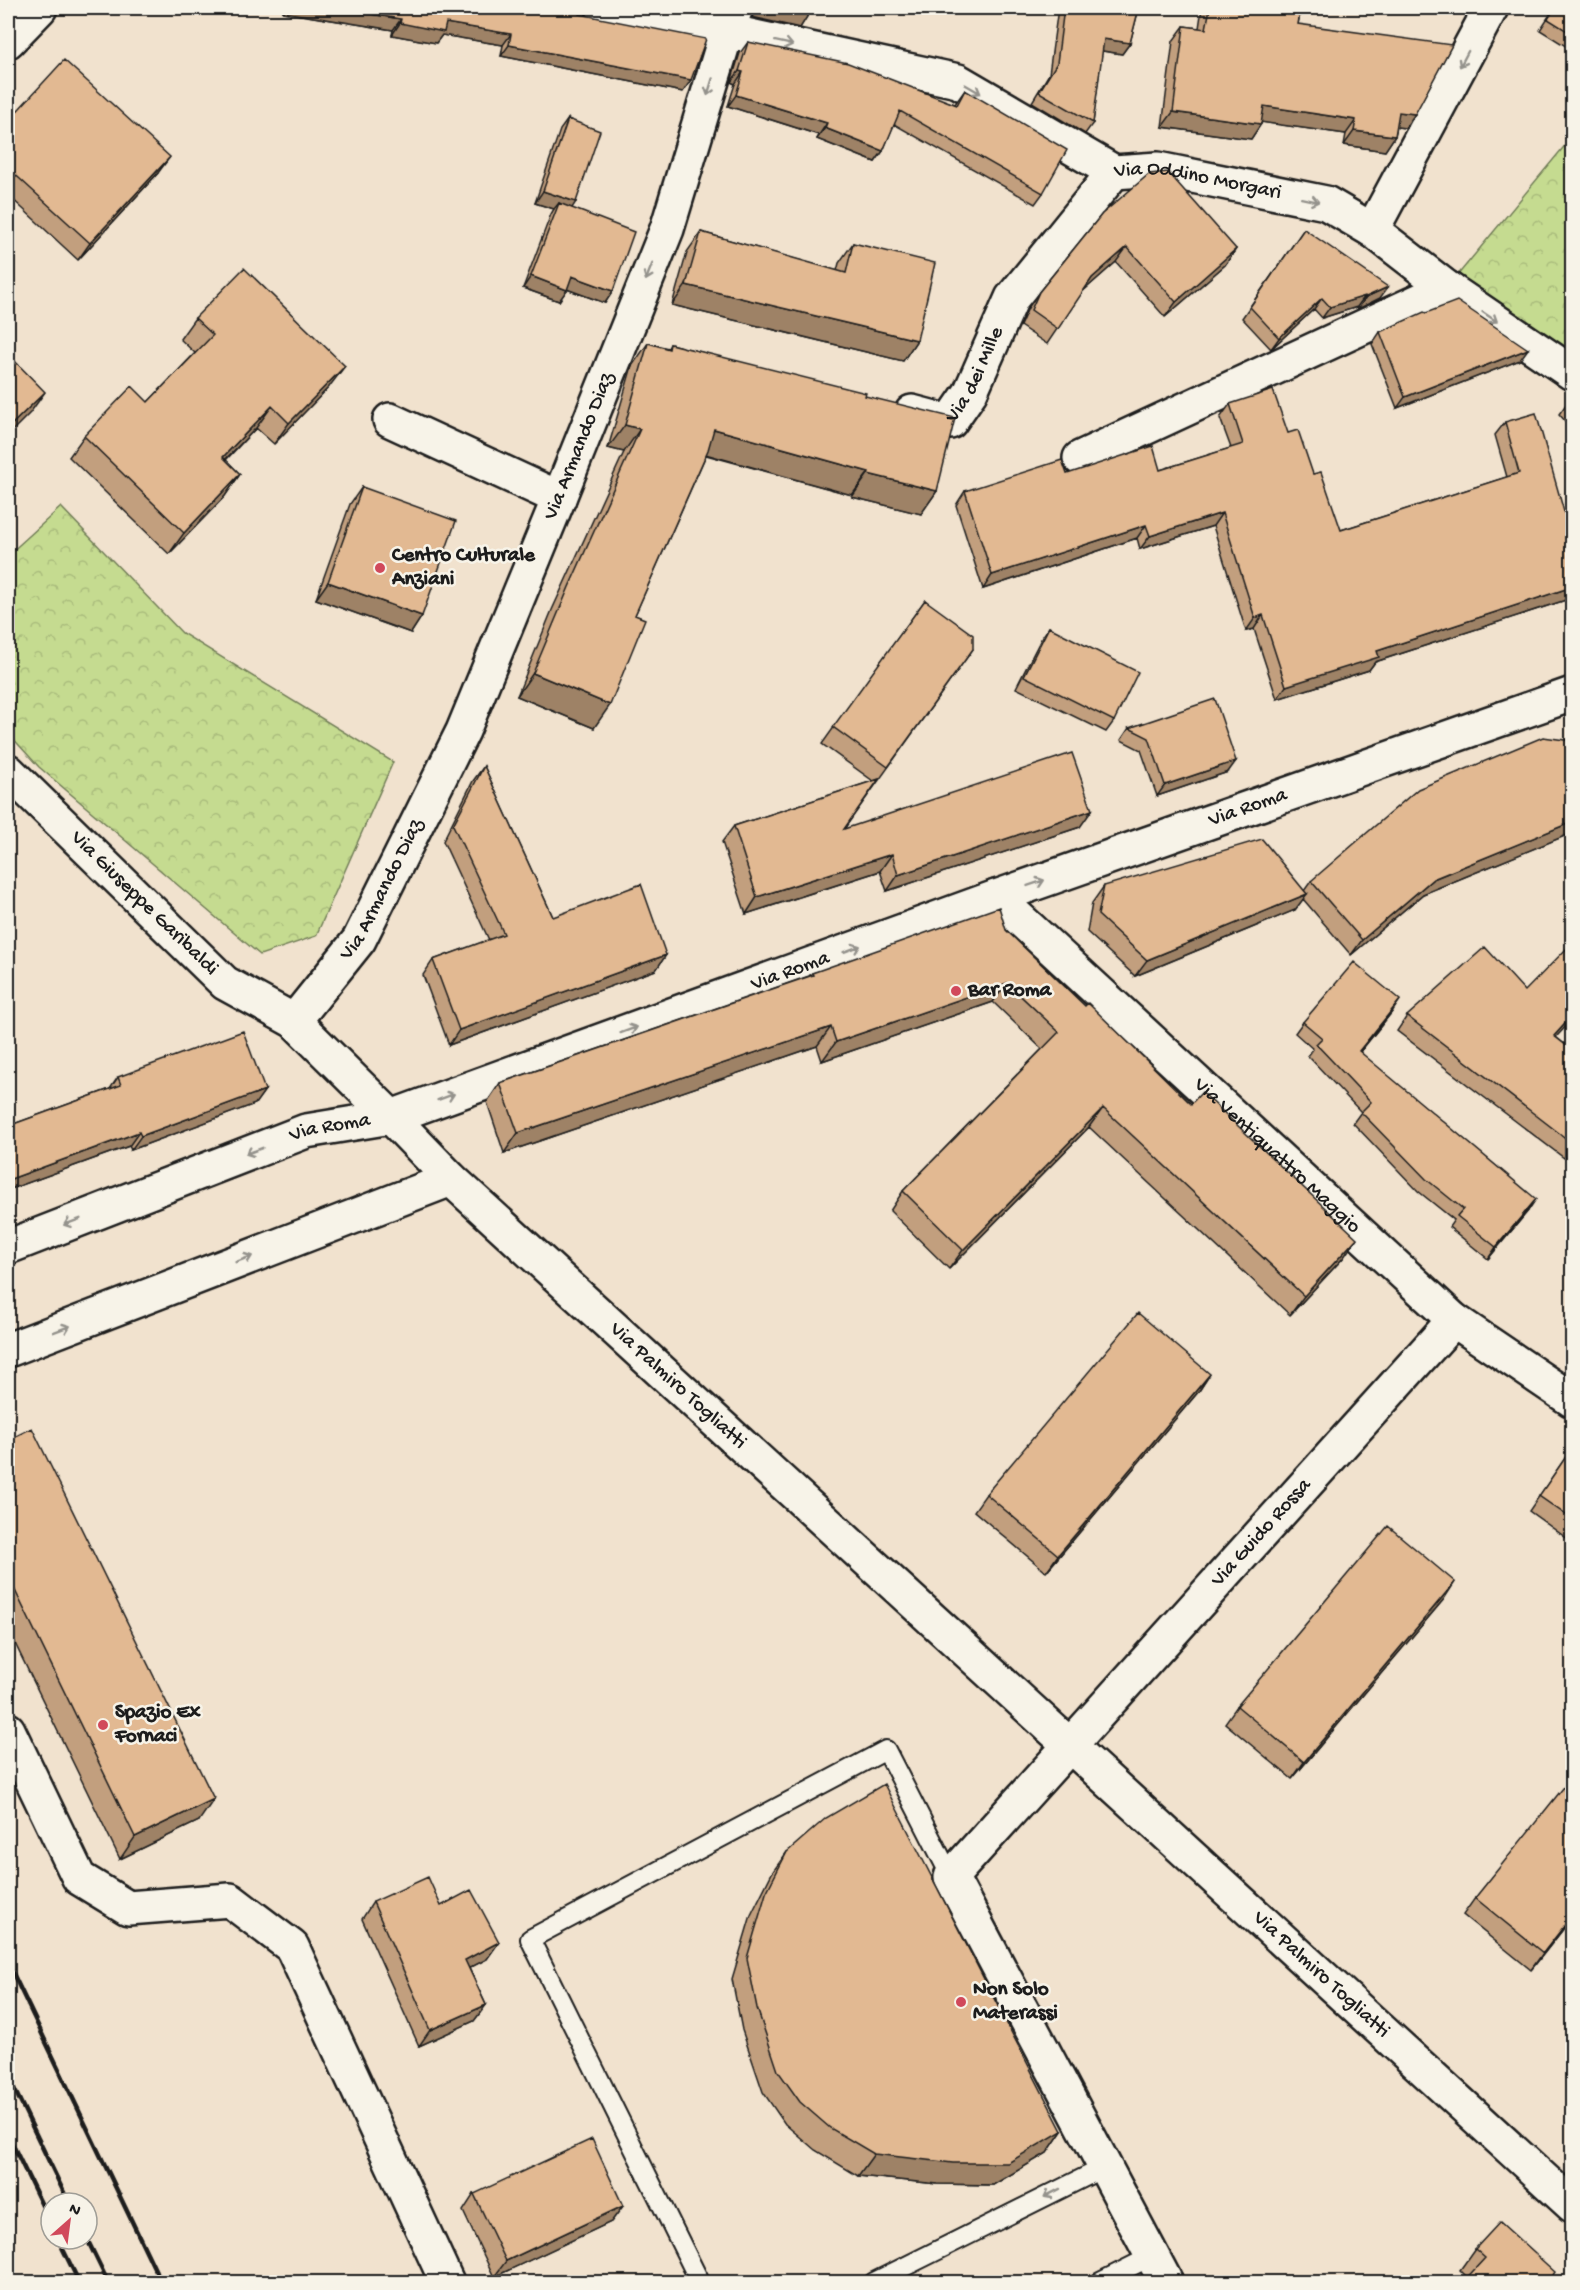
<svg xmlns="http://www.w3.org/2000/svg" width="1580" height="2290" font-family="'Gochi Hand',sans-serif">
<defs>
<pattern id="park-crowns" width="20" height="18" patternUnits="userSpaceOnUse" patternTransform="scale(1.5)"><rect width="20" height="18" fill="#c5db90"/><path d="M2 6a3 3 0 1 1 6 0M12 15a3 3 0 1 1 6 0" fill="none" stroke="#a9bb7c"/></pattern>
</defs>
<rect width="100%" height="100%" fill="#f1e2ce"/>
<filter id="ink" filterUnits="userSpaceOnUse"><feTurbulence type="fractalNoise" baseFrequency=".0167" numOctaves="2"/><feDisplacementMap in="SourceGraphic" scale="12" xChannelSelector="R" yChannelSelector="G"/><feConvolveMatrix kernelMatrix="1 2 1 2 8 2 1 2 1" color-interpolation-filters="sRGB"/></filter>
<g filter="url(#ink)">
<path fill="url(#park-crowns)" stroke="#707c56" stroke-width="1.5" d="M 1572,137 L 1572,373 L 1447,288 Z
M 61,507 L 182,633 L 393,762 L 316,936 L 260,955 L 39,767 L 8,733 L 8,555 Z"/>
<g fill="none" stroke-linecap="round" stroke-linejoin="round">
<g stroke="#1c1c1c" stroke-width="22">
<path id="lane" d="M 700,2282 L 530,1939 L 886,1750 L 951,1877
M 874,2282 L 1105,2167
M 1100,2282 L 1152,2256"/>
</g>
<g stroke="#1c1c1c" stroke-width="38">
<g id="street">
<path id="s1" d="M 603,8 L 727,31 L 958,81 L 1114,172 L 1158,169 L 1326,203 L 1372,230 L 1447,288 L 1572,373"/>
<path d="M 8,41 L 40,8"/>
<path d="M 1372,230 L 1491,8"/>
<path id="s2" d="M 912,412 L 950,422 L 970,393 L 1012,298 L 1114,172"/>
<path d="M 390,420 L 559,498"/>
<path d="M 1080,458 L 1447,288"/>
<path id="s3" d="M 8,771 L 225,983 L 294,1021 L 391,1117 L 451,1179 L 1572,2205"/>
<path id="s4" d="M 996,897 L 1454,1320 L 1572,1400"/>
<path id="s5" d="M 294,1021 L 359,940 L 463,731 L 559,498 L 667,229 L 727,31 L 736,8"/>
<path id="s6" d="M 8,1247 L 306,1131 L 391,1117 L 996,897 L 1572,694"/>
<path d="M 8,1350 L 451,1179"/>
<path d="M 8,1730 L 79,1878 L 128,1908 L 230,1900 L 292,1947 L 447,2282"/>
<path id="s7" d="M 1166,2282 L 951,1877 L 1454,1320"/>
</g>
</g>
<use href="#lane" stroke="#f7f3e8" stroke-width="18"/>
<use href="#street" stroke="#f7f3e8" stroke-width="33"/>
<path stroke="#1c1c1c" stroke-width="4.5" d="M 8,1963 L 161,2282
M 8,2076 L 69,2203
M 8,2135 L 51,2224
M 58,2239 L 79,2282
M 87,2239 L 108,2282"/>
</g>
<path fill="#c29f7e" stroke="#1c1c1c" stroke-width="1.5" d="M 283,8 L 581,8 L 579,14 L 683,92 L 501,56 L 503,45 L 442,35 L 436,43 L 392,35 L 393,30 L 283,12 Z
M 754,8 L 812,8 L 800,28 L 752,17 Z
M 1058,8 L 1139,8 L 1130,43 L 1122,54 L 1102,51 L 1093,123 L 1085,134 L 1032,102 L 1049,74 Z
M 1202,8 L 1301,8 L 1298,24 L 1405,128 L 1397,127 L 1395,136 L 1385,151 L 1344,145 L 1346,134 L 1262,122 L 1251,139 L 1162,127 L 1173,41 L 1184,26 L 1199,28 Z
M 1554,8 L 1572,8 L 1572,50 L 1540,30 Z
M 748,42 L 955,104 L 965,90 L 1043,193 L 1035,204 L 894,124 L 883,151 L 875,162 L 817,139 L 819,135 L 728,106 L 735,84 L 731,82 L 740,53 Z
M 568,119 L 572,208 L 613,291 L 605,303 L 567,289 L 559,301 L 523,288 L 551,214 L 554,209 L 535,203 L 560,130 Z
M 8,121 L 158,173 L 78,260 L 8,195 Z
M 1102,214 L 1236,249 L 1225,265 L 1165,317 L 1116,262 L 1082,292 L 1047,344 L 1020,326 L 1028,308 L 1039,292 Z
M 1304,229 L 1380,298 L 1358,309 L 1357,307 L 1322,318 L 1314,309 L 1271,349 L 1242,318 Z
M 701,232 L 837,271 L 839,263 L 853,243 L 917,340 L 903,361 L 672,305 L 687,252 Z
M 195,318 L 329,387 L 274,444 L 256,428 L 226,460 L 240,474 L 225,496 L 169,554 L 69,457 L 84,436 L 148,402 L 195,353 L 180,339 Z
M 1380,332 L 1520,360 L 1397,408 L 1372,344 Z
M 648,343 L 668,348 L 670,344 L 865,396 L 937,491 L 921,514 L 852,497 L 852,495 L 706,455 L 635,615 L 594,728 L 517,696 L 552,610 L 624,452 L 608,448 L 632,366 Z
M 1572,401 L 1572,429 L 1559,414 L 1567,403 Z
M 1230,404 L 1288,433 L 1313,474 L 1341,530 L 1507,477 L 1495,435 L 1505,422 L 1572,540 L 1572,598 L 1375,662 L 1369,670 L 1277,699 L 1254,629 L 1246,631 L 1213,526 L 1140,549 L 1137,538 L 983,589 L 956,505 L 965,491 L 1067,474 L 1160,470 L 1231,448 L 1220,418 Z
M 362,487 L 422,616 L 411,633 L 316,599 L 350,504 Z
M 925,600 L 973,649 L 844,829 L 1080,827 L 887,891 L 880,871 L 746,914 L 722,842 L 734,826 L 873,781 L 822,744 Z
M 1049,627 L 1114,721 L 1106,732 L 1016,688 L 1041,639 Z
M 1129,728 L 1228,772 L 1157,796 L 1141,750 L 1121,740 Z
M 1572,741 L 1572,833 L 1423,894 L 1351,955 L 1303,899 L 1295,910 L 1135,976 L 1087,932 L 1092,903 L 1104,886 L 1304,891 L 1311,881 Z
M 484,766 L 553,917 L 666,955 L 656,970 L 449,1045 L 423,975 L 433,960 L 489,940 L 443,841 L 473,781 Z
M 1006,930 L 1344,1257 L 1290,1315 L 1089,1127 L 949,1269 L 890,1211 L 903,1191 L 1042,1049 L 993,1002 L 822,1061 L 817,1046 L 504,1153 L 487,1102 L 500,1083 L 809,976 L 812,973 Z
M 1525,991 L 1556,1037 L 1572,1050 L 1572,1154 L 1569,1152 L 1564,1158 L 1397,1031 L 1407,1016 Z
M 1392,1012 L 1360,1052 L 1528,1211 L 1488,1259 L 1449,1227 L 1454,1220 L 1418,1191 L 1353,1123 L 1361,1112 L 1308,1056 L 1313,1049 L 1295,1033 L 1303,1022 Z
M 118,1077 L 265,1090 L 255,1104 L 131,1150 L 129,1146 L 8,1190 L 8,1126 L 110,1089 Z
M 1210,1374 L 1199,1391 L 1046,1572 L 974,1511 L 986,1494 Z
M 8,1440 L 199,1821 L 120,1859 L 8,1629 Z
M 1572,1448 L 1572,1542 L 1529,1511 Z
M 1444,1599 L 1292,1779 L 1225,1723 L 1237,1706 Z
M 787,1852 L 1062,2131 L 1047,2153 L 993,2185 L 938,2184 L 858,2176 L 815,2150 L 785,2124 L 763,2092 L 742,2030 L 732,1979 L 751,1915 L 772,1873 Z
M 1475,1898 L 1572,1918 L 1531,1970 L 1463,1915 Z
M 373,1902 L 441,1906 L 499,1942 L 487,1959 L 469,1968 L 486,2005 L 474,2021 L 419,2046 L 362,1919 Z
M 474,2194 L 623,2206 L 611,2222 L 494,2277 L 463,2211 Z
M 1475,2249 L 1553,2275 L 1467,2277 L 1460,2270 Z"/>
<path fill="#9e8266" stroke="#1c1c1c" stroke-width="1.5" d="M 286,8 L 334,8 L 401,19 L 393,30 L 283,12 Z
M 759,8 L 788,8 L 810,12 L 800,28 L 752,17 Z
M 400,23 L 446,23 L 511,34 L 503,45 L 442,35 L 436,43 L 392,35 Z
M 1104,39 L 1130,43 L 1122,54 L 1096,50 Z
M 509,45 L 691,80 L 683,92 L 501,56 Z
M 739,71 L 743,72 L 735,84 L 731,82 Z
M 736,95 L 827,123 L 819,135 L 728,106 Z
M 1264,106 L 1356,120 L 1346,134 L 1253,121 Z
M 1173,112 L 1261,124 L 1251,139 L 1162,127 Z
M 1399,112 L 1415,114 L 1405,128 L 1389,126 Z
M 825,128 L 883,151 L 875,162 L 817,139 Z
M 1354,131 L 1395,136 L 1385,151 L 1344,145 Z
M 170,157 L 158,173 L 78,260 L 90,243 Z
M 543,191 L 576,202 L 568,214 L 559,203 L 554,209 L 535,203 Z
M 1127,247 L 1116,262 L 1081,293 L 1092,278 Z
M 1236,249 L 1225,265 L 1165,317 L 1176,302 Z
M 531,276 L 567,290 L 559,301 L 523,288 Z
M 572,276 L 613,291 L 605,303 L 564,288 Z
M 686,285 L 917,340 L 903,361 L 672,305 Z
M 1388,287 L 1380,298 L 1358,309 L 1366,297 Z
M 1365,296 L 1357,307 L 1322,318 L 1330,307 Z
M 1322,298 L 1314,309 L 1271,349 L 1279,338 Z
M 1528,349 L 1520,360 L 1397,408 L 1405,397 Z
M 345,366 L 329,387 L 274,444 L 289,423 Z
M 45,392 L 30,413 L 8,435 L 8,428 Z
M 272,406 L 256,428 L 207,478 L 223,457 Z
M 625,425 L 640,429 L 624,452 L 608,448 Z
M 714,429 L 869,472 L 852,495 L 698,452 Z
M 240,474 L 225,496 L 169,554 L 184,533 Z
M 868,474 L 937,491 L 921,514 L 852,497 Z
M 1222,513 L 1213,526 L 1140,549 L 1150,536 Z
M 1146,525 L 1137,538 L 983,589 L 992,575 Z
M 328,582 L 422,616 L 411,633 L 316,599 Z
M 1572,587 L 1572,598 L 1375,662 L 1369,670 L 1277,699 L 1286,686 L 1377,651 Z
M 1263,615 L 1254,629 L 1246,631 L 1255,618 Z
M 533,673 L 610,705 L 594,728 L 517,696 Z
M 1236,761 L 1228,772 L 1157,796 L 1165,785 Z
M 1092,810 L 1080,827 L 887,891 L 898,875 Z
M 1572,822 L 1572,833 L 1423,894 L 1351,955 L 1362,940 L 1433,879 Z
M 892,854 L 880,871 L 746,914 L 757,897 Z
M 1307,894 L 1295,910 L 1135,976 L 1147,960 Z
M 666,955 L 656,970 L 449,1045 L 459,1030 Z
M 1007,983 L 993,1002 L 822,1061 L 836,1042 Z
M 1400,1000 L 1392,1012 L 1351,1063 L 1359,1051 Z
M 1572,1016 L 1572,1020 L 1544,1050 L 1554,1036 Z
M 831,1027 L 817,1046 L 504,1153 L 518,1133 Z
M 265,1090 L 255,1104 L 131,1150 L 141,1136 Z
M 1103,1108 L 1089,1127 L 949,1269 L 963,1250 Z
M 139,1132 L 129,1146 L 8,1190 L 8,1180 Z
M 1536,1199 L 1528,1211 L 1488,1259 L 1496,1247 Z
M 1357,1238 L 1344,1257 L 1290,1315 L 1304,1296 Z
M 1210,1374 L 1199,1391 L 1046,1572 L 1058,1555 Z
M 1455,1582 L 1444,1599 L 1292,1779 L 1304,1762 Z
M 214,1799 L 199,1821 L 120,1859 L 135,1837 Z
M 1572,1916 L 1572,1918 L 1531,1970 L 1543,1953 Z
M 499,1942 L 487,1959 L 454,1976 L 465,1960 Z
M 486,2005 L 474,2021 L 419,2046 L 430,2030 Z
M 1062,2131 L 1047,2153 L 993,2185 L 938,2184 L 858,2176 L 874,2154 Z
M 623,2206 L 611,2222 L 494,2277 L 506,2261 Z"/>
<path fill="#e2b992" stroke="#1c1c1c" stroke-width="1.5" d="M 334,8 L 581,8 L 579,14 L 706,39 L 691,80 L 509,45 L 511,34 L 446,23 L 444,32 L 400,23 L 401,19 Z
M 788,8 L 812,8 L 810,12 Z
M 1064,8 L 1139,8 L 1130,43 L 1104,39 L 1093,123 L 1039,92 L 1057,63 Z
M 1210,8 L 1301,8 L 1298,24 L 1452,45 L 1415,114 L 1399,112 L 1395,136 L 1354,131 L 1356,120 L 1264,106 L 1261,124 L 1173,112 L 1184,26 L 1206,29 Z
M 1555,8 L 1572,8 L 1572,34 L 1548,19 Z
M 748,42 L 848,63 L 957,105 L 965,90 L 1067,150 L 1043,193 L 900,111 L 883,151 L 825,128 L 827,123 L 736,95 L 743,72 L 739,71 Z
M 64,60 L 170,157 L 90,243 L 8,168 L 8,121 Z
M 568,119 L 600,131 L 576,202 L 543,191 Z
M 1168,172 L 1236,249 L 1176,302 L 1127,247 L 1092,278 L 1058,329 L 1031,310 L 1039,292 L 1102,214 L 1149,174 Z
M 559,203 L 634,232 L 613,291 L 572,276 L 567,290 L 531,276 Z
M 1304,229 L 1388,287 L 1366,297 L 1365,296 L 1330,307 L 1322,298 L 1279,338 L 1250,307 Z
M 701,232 L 846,273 L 853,243 L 935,263 L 917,340 L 686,285 Z
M 244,268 L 345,366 L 289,423 L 272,406 L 223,457 L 240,474 L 184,533 L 84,436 L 132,386 L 148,402 L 213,335 L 195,318 Z
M 1457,301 L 1528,349 L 1405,397 L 1380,332 L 1424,312 L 1426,313 Z
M 648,343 L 669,349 L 670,344 L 866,393 L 865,396 L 955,418 L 937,491 L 868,474 L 869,472 L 714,429 L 708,450 L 635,615 L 645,619 L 610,705 L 533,673 L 569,587 L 640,429 L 625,425 Z
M 8,354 L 45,392 L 8,428 Z
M 1273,390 L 1288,433 L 1298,430 L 1313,474 L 1321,472 L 1341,530 L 1519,473 L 1505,422 L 1536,413 L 1572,540 L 1572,587 L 1377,651 L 1379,657 L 1286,686 L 1263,615 L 1255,618 L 1222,513 L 1150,536 L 1146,525 L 992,575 L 965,491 L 1062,460 L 1067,474 L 1153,446 L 1160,470 L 1243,444 L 1230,404 Z
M 1572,401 L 1572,409 L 1567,403 Z
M 362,487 L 456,521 L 422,616 L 328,582 Z
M 925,600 L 973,635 L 973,649 L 888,767 L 833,727 Z
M 1049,627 L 1138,672 L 1114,721 L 1024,676 Z
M 1215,699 L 1236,761 L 1165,785 L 1149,738 L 1129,728 Z
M 1543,737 L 1572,741 L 1572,822 L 1433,879 L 1362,940 L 1311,881 L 1418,789 Z
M 1072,753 L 1092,810 L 898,875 L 892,854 L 757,897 L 734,826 L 879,779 L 844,829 Z
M 484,766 L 553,917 L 641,884 L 666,955 L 459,1030 L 433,960 L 504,934 L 453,825 Z
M 1262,839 L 1307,894 L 1147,960 L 1098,915 L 1104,886 Z
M 999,907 L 1006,930 L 1085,1006 L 1088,1003 L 1191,1104 L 1202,1092 L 1357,1238 L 1304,1296 L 1103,1108 L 963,1250 L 903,1191 L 1059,1032 L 1007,983 L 836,1042 L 831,1027 L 518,1133 L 500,1083 L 813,975 L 812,973 Z
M 1572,943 L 1572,1016 L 1554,1036 L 1572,1050 L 1572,1143 L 1407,1016 L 1485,947 L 1525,991 Z
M 1354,962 L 1400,1000 L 1359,1051 L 1536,1199 L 1496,1247 L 1457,1216 L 1463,1209 L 1426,1179 L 1361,1112 L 1371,1102 L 1316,1044 L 1322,1038 L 1303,1022 Z
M 243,1031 L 265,1090 L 141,1136 L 139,1132 L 8,1180 L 8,1126 L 121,1085 L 118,1077 Z
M 1138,1313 L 1210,1374 L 1058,1555 L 986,1494 Z
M 32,1428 L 214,1799 L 135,1837 L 8,1576 L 8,1440 Z
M 1572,1448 L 1572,1519 L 1539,1496 Z
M 1388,1526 L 1455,1582 L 1304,1762 L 1237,1706 Z
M 1572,1777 L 1572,1916 L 1543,1953 L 1475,1898 Z
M 884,1784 L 1062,2131 L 1008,2163 L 953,2163 L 874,2154 L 830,2128 L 800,2102 L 778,2071 L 757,2008 L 747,1958 L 766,1893 L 787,1852 L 826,1818 Z
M 428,1877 L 441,1906 L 471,1890 L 499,1942 L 465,1960 L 486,2005 L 430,2030 L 373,1902 Z
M 592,2139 L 623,2206 L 506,2261 L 474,2194 Z
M 1500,2222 L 1555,2272 L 1553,2275 L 1561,2283 L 1462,2283 L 1485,2258 L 1475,2249 Z"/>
<defs><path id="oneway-shaft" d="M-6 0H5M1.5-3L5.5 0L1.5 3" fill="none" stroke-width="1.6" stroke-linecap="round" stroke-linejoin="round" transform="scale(1.5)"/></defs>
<g stroke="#94928c">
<use href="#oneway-shaft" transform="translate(784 43) rotate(12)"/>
<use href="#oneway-shaft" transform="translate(1464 59) rotate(118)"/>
<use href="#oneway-shaft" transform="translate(710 87) rotate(107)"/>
<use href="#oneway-shaft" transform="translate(973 89) rotate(30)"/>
<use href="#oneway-shaft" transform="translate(1310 200) rotate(12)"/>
<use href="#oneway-shaft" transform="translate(649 272) rotate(112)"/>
<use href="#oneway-shaft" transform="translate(1490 317) rotate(34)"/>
<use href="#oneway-shaft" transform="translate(1036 883) rotate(-19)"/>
<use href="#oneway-shaft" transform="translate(852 949) rotate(-20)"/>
<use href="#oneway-shaft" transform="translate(629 1030) rotate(-20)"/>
<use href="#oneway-shaft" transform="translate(446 1097) rotate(-20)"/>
<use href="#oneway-shaft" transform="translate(254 1151) rotate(159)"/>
<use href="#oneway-shaft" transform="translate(72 1222) rotate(159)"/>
<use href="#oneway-shaft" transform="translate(244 1259) rotate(-21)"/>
<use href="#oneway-shaft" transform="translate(62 1329) rotate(-21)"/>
<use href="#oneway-shaft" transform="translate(1052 2193) rotate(153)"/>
</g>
</g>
<g fill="#d1495b" stroke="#f7f3e8" stroke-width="2">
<circle cx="380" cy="568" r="6"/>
<circle cx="956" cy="991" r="6"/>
<circle cx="103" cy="1725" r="6"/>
<circle cx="961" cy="2002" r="6"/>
</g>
<g text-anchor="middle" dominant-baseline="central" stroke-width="5" stroke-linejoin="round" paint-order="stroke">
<g font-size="21" fill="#1c1c1c" stroke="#f7f3e8">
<text stroke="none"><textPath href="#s1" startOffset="628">Via Oddino Morgari</textPath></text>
<text stroke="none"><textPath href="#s2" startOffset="93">Via dei Mille</textPath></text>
<text stroke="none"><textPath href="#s5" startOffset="645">Via Armando Diaz</textPath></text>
<text stroke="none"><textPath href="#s6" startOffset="1317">Via Roma</textPath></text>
<text stroke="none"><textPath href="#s5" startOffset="159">Via Armando Diaz</textPath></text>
<text stroke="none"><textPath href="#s3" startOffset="190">Via Giuseppe Garibaldi</textPath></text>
<text stroke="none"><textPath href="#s6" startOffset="831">Via Roma</textPath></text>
<text stroke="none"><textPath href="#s6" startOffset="344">Via Roma</textPath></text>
<text stroke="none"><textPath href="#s4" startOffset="382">Via Ventiquattro Maggio</textPath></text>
<text stroke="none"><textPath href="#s3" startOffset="912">Via Palmiro Togliatti</textPath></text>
<text stroke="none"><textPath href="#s7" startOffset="922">Via Guido Rossa</textPath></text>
<text stroke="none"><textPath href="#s3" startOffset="1784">Via Palmiro Togliatti</textPath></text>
</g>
<g font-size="21" font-weight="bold" fill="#1c1c1c" stroke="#f7f3e8" text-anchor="start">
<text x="392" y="556">Centro Culturale<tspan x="392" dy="24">Anziani</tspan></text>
<text x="968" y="991">Bar Roma</text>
<text x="115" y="1713">Spazio Ex<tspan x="115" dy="24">Fornaci</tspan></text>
<text x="973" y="1990">Non Solo<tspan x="973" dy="24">Materassi</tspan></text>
</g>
</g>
<rect width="1580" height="2290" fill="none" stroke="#f7f3e8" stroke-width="30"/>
<rect x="15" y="15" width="1550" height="2260" fill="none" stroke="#1c1c1c" stroke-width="2" filter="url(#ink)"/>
<g transform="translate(69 2221) rotate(28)"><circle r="28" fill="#f7f3e8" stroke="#9f9d96" stroke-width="1.5"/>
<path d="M0-4.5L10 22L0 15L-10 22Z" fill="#d1495b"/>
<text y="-9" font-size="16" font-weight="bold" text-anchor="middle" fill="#1c1c1c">N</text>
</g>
</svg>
